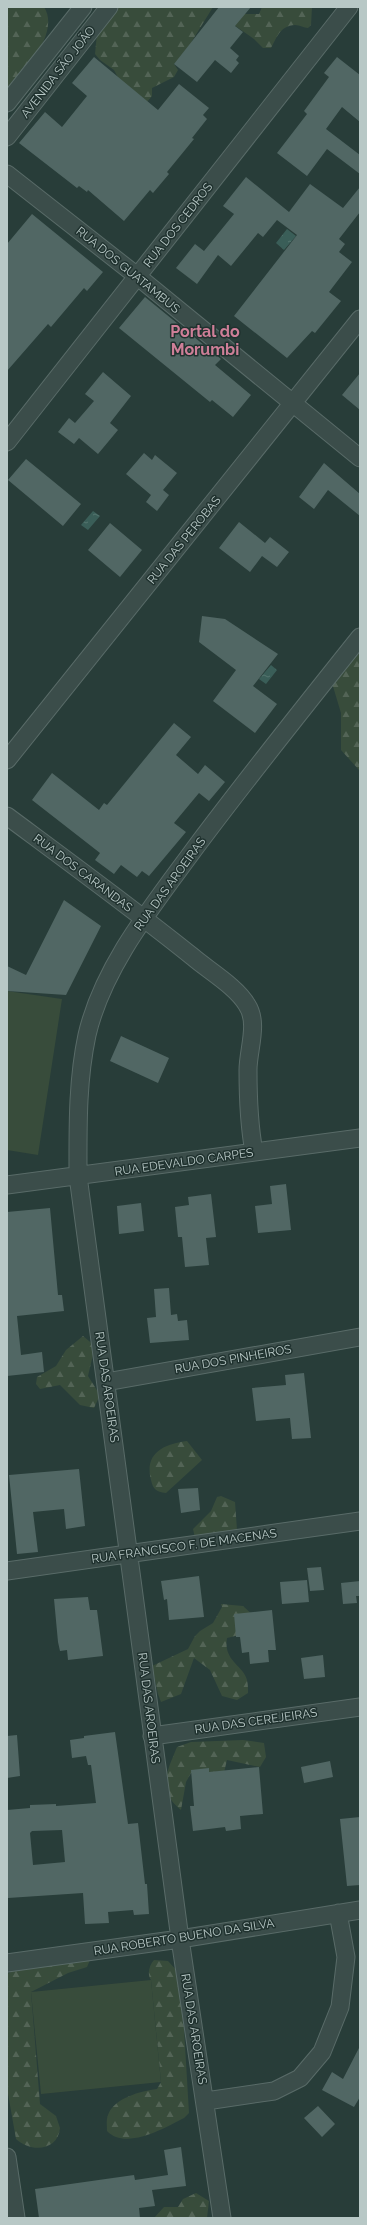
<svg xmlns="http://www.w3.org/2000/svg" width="367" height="2225" font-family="Raleway,sans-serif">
<defs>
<pattern id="forest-firs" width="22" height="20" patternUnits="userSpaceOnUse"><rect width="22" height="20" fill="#384c3b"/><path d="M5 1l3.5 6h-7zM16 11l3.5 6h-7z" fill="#536456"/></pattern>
<pattern id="water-ripples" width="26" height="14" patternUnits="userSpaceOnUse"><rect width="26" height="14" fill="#3a5e58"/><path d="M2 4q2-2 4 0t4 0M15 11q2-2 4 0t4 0" fill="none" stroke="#54746e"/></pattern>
</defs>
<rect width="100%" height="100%" fill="#283d39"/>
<path fill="url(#forest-firs)" d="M 7,7 L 44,7 C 61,33 22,74 7,94 Z
M 114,7 L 213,7 L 192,41 L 195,47 L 174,64 L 178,70 L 174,77 L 152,88 L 152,96 L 147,102 L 121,83 L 114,70 L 100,60 L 95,54 L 98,24 Z
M 262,7 L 312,7 L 311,25 L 308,28 C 304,28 300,25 295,25 C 280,26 277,37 271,48 L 263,48 L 254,39 L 227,20 L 239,14 L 259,14 Z
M 360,648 L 360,770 L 359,770 L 341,750 L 341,713 L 332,683 Z
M 83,1336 L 95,1346 L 88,1376 L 100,1395 L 94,1408 L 80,1405 L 60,1385 L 40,1389 L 36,1384 L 37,1377 L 56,1366 L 66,1350 Z
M 187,1441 L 202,1460 L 166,1493 C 156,1492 153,1489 151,1480 C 144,1453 164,1444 187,1441 Z
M 221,1496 L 235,1502 L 237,1530 L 196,1542 L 193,1529 L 211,1511 L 217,1497 Z
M 221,1604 L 243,1606 L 255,1617 L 255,1631 L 227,1638 C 223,1661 243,1665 247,1680 C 248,1684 248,1689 248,1693 L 237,1700 L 222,1696 L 210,1670 L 194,1658 L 181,1694 L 161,1702 L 158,1694 L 152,1666 L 188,1649 L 195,1636 L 200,1631 L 213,1623 L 222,1607 Z
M 243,1740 L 264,1743 L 266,1757 L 260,1767 L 227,1760 L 219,1793 L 198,1774 L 191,1773 L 186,1782 L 181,1810 C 156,1790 167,1772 177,1747 L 191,1742 Z
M 89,1954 L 90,1960 L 87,1967 L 68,1973 L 31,1992 L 40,2104 L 56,2116 L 60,2128 C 58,2151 31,2153 16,2139 L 7,2088 L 7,1974 L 17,1969 Z
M 154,1960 L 168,1961 L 178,1972 L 182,1995 L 189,2113 L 184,2118 C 166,2127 126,2151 107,2131 C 107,2126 106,2120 108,2115 C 114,2098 141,2091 157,2089 L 161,2082 L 151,1980 C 147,1975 149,1965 154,1960 Z
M 196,2193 L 209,2201 L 207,2218 L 154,2218 L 164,2207 L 178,2207 L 183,2199 Z"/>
<path fill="#384c3b" d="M 7,991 L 62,999 L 38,1155 L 7,1150 Z
M 151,1980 L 161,2082 L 41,2094 L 31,1992 Z"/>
<path fill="url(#water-ripples)" d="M 287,229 L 296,236 L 284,250 L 276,243 Z
M 93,511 L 100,516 L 88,530 L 81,525 Z
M 271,665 L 277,670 L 266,684 L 259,679 Z"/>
<path fill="#516764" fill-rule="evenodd" d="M 219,7 L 251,7 L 235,26 L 243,32 L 230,48 L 239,56 L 236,60 L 239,63 L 231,73 L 215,60 L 197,82 L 174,64 Z
M 94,57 L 158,110 L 179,84 L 209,108 L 203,115 L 207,119 L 192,138 L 194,139 L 167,172 L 169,174 L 153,193 L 150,190 L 124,221 L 88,190 L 87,192 L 79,186 L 77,188 L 19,143 L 45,112 L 62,127 L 87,96 L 72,83 Z
M 337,57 L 360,75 L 360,122 L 342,107 L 326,129 L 360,155 L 360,174 L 327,149 L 307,176 L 277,153 L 307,114 L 304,111 L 329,77 L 324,73 Z
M 246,177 L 289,212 L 310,184 L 343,208 L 360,187 L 360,212 L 339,239 L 345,244 L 339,252 L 352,262 L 329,292 L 341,301 L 315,333 L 312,331 L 287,358 L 234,316 L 297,235 L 277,220 L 263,237 L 258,233 L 231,266 L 218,255 L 197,284 L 176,268 L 195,244 L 204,251 L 234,214 L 223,206 Z
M 32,214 L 103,272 L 87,291 L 84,288 L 51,327 L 48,324 L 7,371 L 7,244 Z
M 145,297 L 221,359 L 215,365 L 251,395 L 233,417 L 212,400 L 210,402 L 119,328 Z
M 103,372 L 131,396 L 110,423 L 118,430 L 98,454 L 79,438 L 74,444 L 58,432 L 69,418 L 75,423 L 94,401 L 85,394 Z
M 360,373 L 360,410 L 342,395 Z
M 144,453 L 152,460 L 155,455 L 177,473 L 163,490 L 169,495 L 157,511 L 146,502 L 151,495 L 126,474 Z
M 26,459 L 81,504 L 63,526 L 8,480 Z
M 324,463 L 360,494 L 360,516 L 328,490 L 314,509 L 299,497 Z
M 239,522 L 265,543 L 270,537 L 289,552 L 277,567 L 262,556 L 250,572 L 219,548 Z
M 110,523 L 142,550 L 120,577 L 88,550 Z
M 202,616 L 225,619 L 278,654 L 253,686 L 277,704 L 255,733 L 213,701 L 236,670 L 199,642 Z
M 174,723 L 191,737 L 176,755 L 198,774 L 205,765 L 225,782 L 209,801 L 199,793 L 174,823 L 186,832 L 149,876 L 142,871 L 137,877 L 121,865 L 114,874 L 95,860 L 100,853 L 32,800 L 52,773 L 99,810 L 104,803 L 107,805 Z
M 64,900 L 101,926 L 66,995 L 7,991 L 7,966 L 26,975 Z
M 121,1036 L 169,1058 L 158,1083 L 110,1061 Z
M 286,1184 L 291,1230 L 258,1233 L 255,1206 L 272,1204 L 270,1186 Z
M 211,1194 L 216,1237 L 206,1238 L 209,1265 L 185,1267 L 182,1237 L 178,1237 L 175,1207 L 189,1205 L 188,1197 Z
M 141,1203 L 144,1231 L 119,1234 L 117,1206 Z
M 50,1208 L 58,1295 L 62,1295 L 64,1311 L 17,1316 L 21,1355 L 42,1352 L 44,1372 L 7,1376 L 7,1212 Z
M 169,1288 L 171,1315 L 177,1314 L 178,1321 L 187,1320 L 189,1340 L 150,1343 L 147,1318 L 156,1317 L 154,1289 Z
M 304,1373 L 311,1438 L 292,1439 L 290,1418 L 256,1421 L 252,1388 L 286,1385 L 285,1375 Z
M 79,1469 L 85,1526 L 66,1529 L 64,1509 L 33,1512 L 38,1552 L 17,1554 L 9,1475 Z
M 198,1488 L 200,1510 L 181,1513 L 178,1489 Z
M 321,1567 L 324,1590 L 310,1591 L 307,1568 Z
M 199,1576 L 204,1617 L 169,1620 L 167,1599 L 164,1600 L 161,1581 Z
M 307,1580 L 309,1602 L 282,1604 L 280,1582 Z
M 360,1581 L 360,1596 L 356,1596 L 357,1603 L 343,1604 L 341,1583 Z
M 88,1597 L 90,1610 L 97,1610 L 103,1656 L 68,1660 L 67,1650 L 60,1651 L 58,1642 L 54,1599 Z
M 272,1610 L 276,1650 L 268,1650 L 269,1662 L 250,1664 L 249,1652 L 242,1653 L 240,1637 L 236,1637 L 234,1614 Z
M 323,1655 L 325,1677 L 304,1679 L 301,1658 Z
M 115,1732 L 128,1824 L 138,1823 L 145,1884 L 147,1884 L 149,1914 L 134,1915 L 133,1910 L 108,1912 L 109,1923 L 85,1924 L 83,1893 L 8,1898 L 7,1810 L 30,1808 L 30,1805 L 56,1804 L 56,1806 L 96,1803 L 91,1765 L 88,1765 L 86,1756 L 72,1758 L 70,1740 L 84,1738 L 84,1736 ZM 62,1830 L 65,1862 L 33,1865 L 30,1833 L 32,1831 Z
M 17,1735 L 20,1776 L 7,1778 L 7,1736 Z
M 330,1761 L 333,1777 L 304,1783 L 301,1767 Z
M 259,1767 L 263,1814 L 240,1816 L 241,1829 L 226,1831 L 225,1827 L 193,1831 L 190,1806 L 194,1806 L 191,1770 L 209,1768 L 209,1772 Z
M 360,1817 L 360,1885 L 347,1886 L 340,1819 Z
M 360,2046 L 360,2097 L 354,2107 L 322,2090 L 332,2072 L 343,2079 Z
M 318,2106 L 335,2124 L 322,2137 L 304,2118 Z
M 181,2147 L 186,2186 L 152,2190 L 155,2206 L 139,2208 L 140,2218 L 39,2218 L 35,2189 L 134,2175 L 135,2180 L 168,2175 L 164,2150 Z"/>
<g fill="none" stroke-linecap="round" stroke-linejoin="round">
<g stroke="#596b68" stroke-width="19">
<path id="minor" d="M 7,103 L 83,7
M 7,137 L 109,7
M 7,174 L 137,276 L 360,458
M 7,442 L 349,7
M 7,760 L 360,319
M 7,816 C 69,862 132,908 193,957 C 208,970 237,987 247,1005 C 259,1023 248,1050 248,1070 C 248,1098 249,1125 254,1152
M 7,1185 L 360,1138
M 106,1382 L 360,1337
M 7,1571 L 360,1521
M 152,1736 L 360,1707
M 7,1963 L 180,1939 L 360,1910
M 206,2101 L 274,2091 L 300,2078 L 322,2052 L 340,2007 L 346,1957 L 338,1913
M 7,2157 L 16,2218
M 222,2218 L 180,1939 L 78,1176 C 78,1129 77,1082 87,1035 C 103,966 154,904 195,848 C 248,777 304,707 360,637"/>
</g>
<use href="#minor" stroke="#3b4d4a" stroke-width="17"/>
</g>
<g text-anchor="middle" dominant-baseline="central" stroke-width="3" stroke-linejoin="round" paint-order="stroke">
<g font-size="12" fill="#b8c8c6" stroke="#20322f">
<text transform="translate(58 72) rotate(-52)">AVENIDA SÃO JOÃO</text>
<text transform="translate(178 225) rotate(-52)">RUA DOS CEDROS</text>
<text transform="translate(128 270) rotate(39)">RUA DOS GUATAMBUS</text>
<text transform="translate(184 540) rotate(-51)">RUA DAS PEROBAS</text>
<text transform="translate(83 873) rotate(37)">RUA DOS CARANDAS</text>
<text transform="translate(170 884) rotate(-54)">RUA DAS AROEIRAS</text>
<text transform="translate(184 1162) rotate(-8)">RUA EDEVALDO CARPES</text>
<text transform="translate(233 1359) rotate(-10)">RUA DOS PINHEIROS</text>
<text transform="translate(107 1387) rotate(82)">RUA DAS AROEIRAS</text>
<text transform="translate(184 1546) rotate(-8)">RUA FRANCISCO F. DE MACENAS</text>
<text transform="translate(149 1708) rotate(83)">RUA DAS AROEIRAS</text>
<text transform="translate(256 1721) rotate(-8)">RUA DAS CEREJEIRAS</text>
<text transform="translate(184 1937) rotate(-9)">RUA ROBERTO BUENO DA SILVA</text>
<text transform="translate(194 2029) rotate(81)">RUA DAS AROEIRAS</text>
</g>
<g font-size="16" font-weight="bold" fill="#ce7f98" stroke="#20322f">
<text x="205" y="331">Portal do<tspan x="205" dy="18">Morumbi</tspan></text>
</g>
</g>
<rect width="367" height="2225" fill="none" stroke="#b8c8c6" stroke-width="16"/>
</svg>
